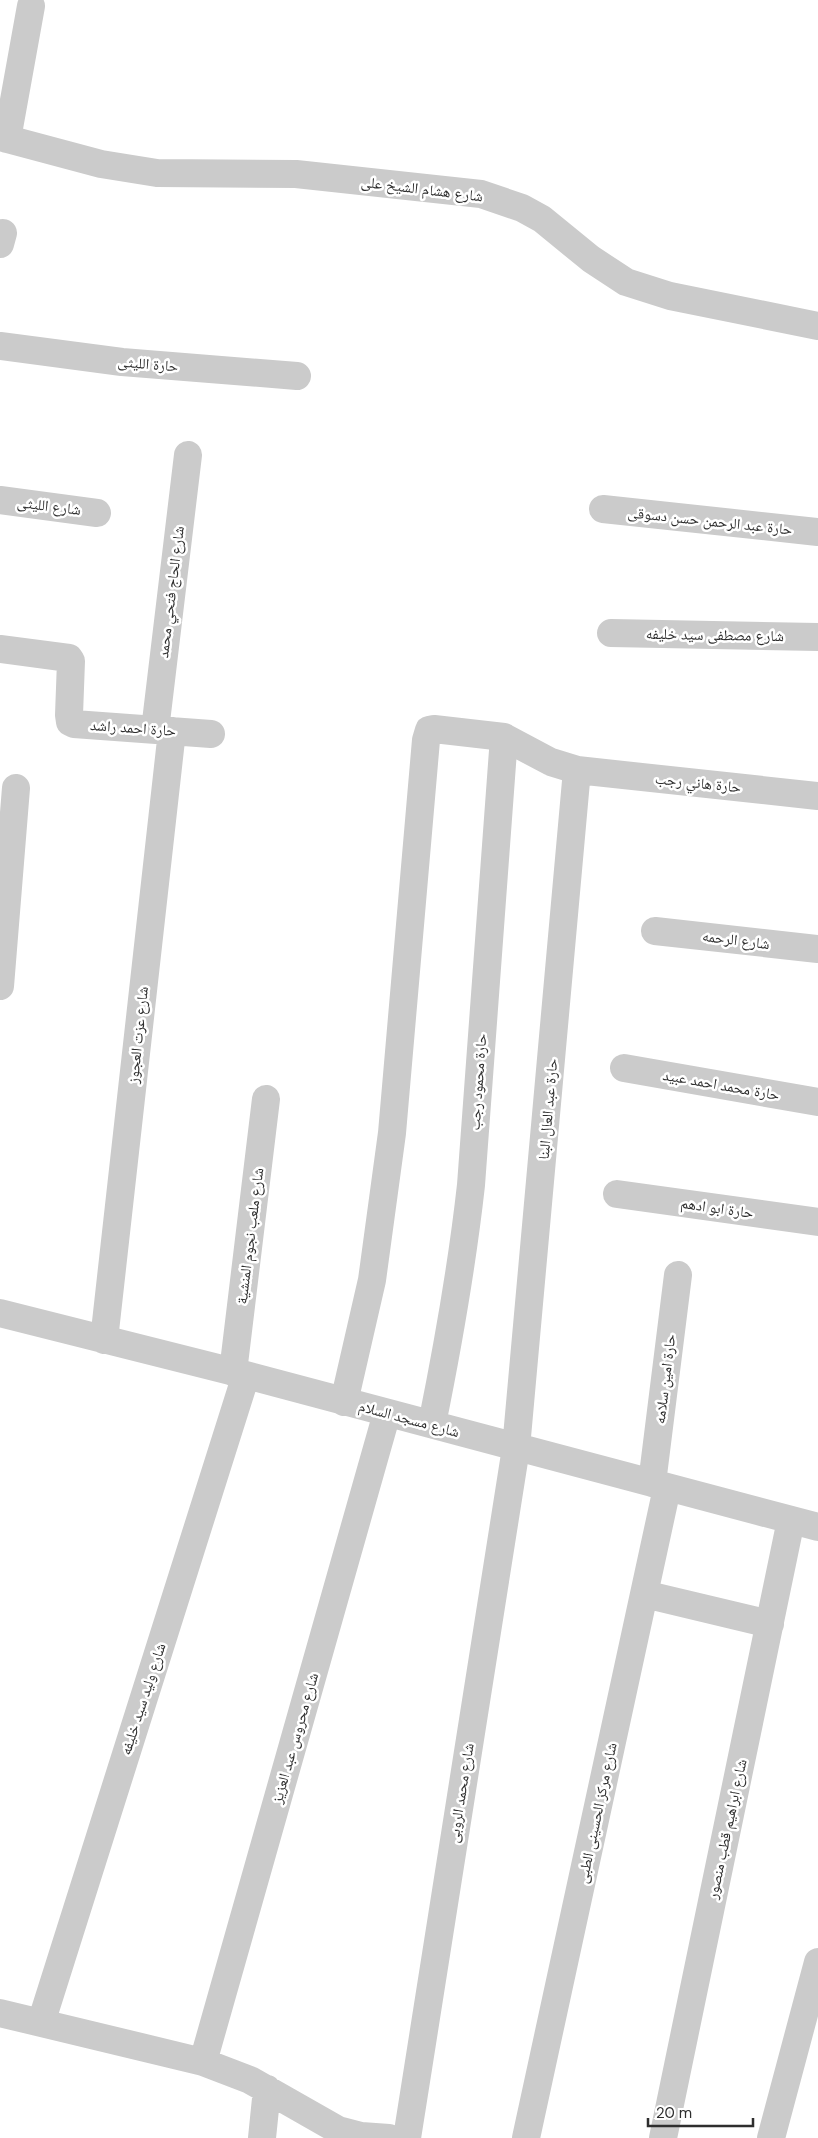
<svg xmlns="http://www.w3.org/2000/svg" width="818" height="2138" font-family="'DM Sans','Noto Naskh Arabic',sans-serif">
<rect width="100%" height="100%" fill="#fff"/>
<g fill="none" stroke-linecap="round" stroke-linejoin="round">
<path stroke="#cbcbcb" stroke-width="28" d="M 0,137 L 101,164 L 157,173 L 296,174 L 481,194 L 522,208 L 542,219 L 591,259 L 626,282 L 670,296 L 818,326
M 7,139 L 31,6
M 0,244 L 3,233
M 0,346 L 122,362 L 297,376
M 0,500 L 97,513
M 603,509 L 818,532
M 611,633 L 818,637
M 0,649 L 69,658 L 71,661 L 69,715 L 70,722 L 74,724 L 211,734
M 155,730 L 188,455
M 655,931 L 818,949
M 0,986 L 16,788
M 624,1068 L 818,1102
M 617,1194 L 818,1222
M 0,1313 L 246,1375 L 818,1527
M 104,1340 L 172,731
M 233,1372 L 266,1099
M 344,1402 L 372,1280 L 392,1133 L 426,740 L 429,730 L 434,729 L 504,737 L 551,762 L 577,770 L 818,796
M 432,1424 C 448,1345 462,1266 471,1185 L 504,737
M 652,1483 L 678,1275
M 644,1594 L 770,1624
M 0,2013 L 203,2062 L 250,2080 L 338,2130 L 361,2136 L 389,2138
M 41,2023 L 246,1375
M 203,2062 L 387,1413
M 262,2138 L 267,2089
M 407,2138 L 516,1448 L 577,770
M 526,2138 L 667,1488
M 663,2138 L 791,1520
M 771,2138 L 818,1962"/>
</g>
<g text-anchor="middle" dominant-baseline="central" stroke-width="5" stroke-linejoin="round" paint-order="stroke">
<g font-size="15" fill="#2e2e2e" stroke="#fff">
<text transform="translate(422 189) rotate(7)">شارع هشام الشيخ على</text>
<text transform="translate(148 364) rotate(5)">حارة الليثى</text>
<text transform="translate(49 506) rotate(7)">شارع الليثى</text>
<text transform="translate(710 521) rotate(6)">حارة عبد الرحمن حسن دسوقى</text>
<text transform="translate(171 592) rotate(-83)">شارع الحاج فتحي محمد</text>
<text transform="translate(715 635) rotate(1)">شارع مصطفى سيد خليفه</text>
<text transform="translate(133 728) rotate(4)">حارة احمد راشد</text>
<text transform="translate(698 783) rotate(6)">حارة هاني رجب</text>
<text transform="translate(736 940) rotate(7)">شارع الرحمه</text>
<text transform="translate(138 1035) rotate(-84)">شارع عزت العجوز</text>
<text transform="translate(478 1082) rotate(-86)">حارة محمود رجب</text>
<text transform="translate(721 1085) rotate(10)">حارة محمد احمد عبيد</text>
<text transform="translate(548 1109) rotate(-85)">حارة عبد العال البنا</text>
<text transform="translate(717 1208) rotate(8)">حارة ابو ادهم</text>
<text transform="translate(250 1236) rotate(-83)">شارع ملعب نجوم المنشية</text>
<text transform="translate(665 1379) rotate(-83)">حارة امين سلامه</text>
<text transform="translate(409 1419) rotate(15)">شارع مسجد السلام</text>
<text transform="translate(143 1699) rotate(-72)">شارع وليد سيد خليفه</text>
<text transform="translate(295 1738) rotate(-74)">شارع محروس عبد العزيز</text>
<text transform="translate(461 1793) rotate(-81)">شارع محمد الروبى</text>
<text transform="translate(597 1813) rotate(-78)">شارع مركز الحسينى الطبى</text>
<text transform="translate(727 1829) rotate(-78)">شارع ابراهيم قطب منصور</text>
</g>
</g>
<path d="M648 2118v8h105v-8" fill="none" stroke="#2e2e2e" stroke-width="2.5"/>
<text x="656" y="2118" font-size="15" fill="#2e2e2e" stroke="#ffffff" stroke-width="4" paint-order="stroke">20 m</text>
</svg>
